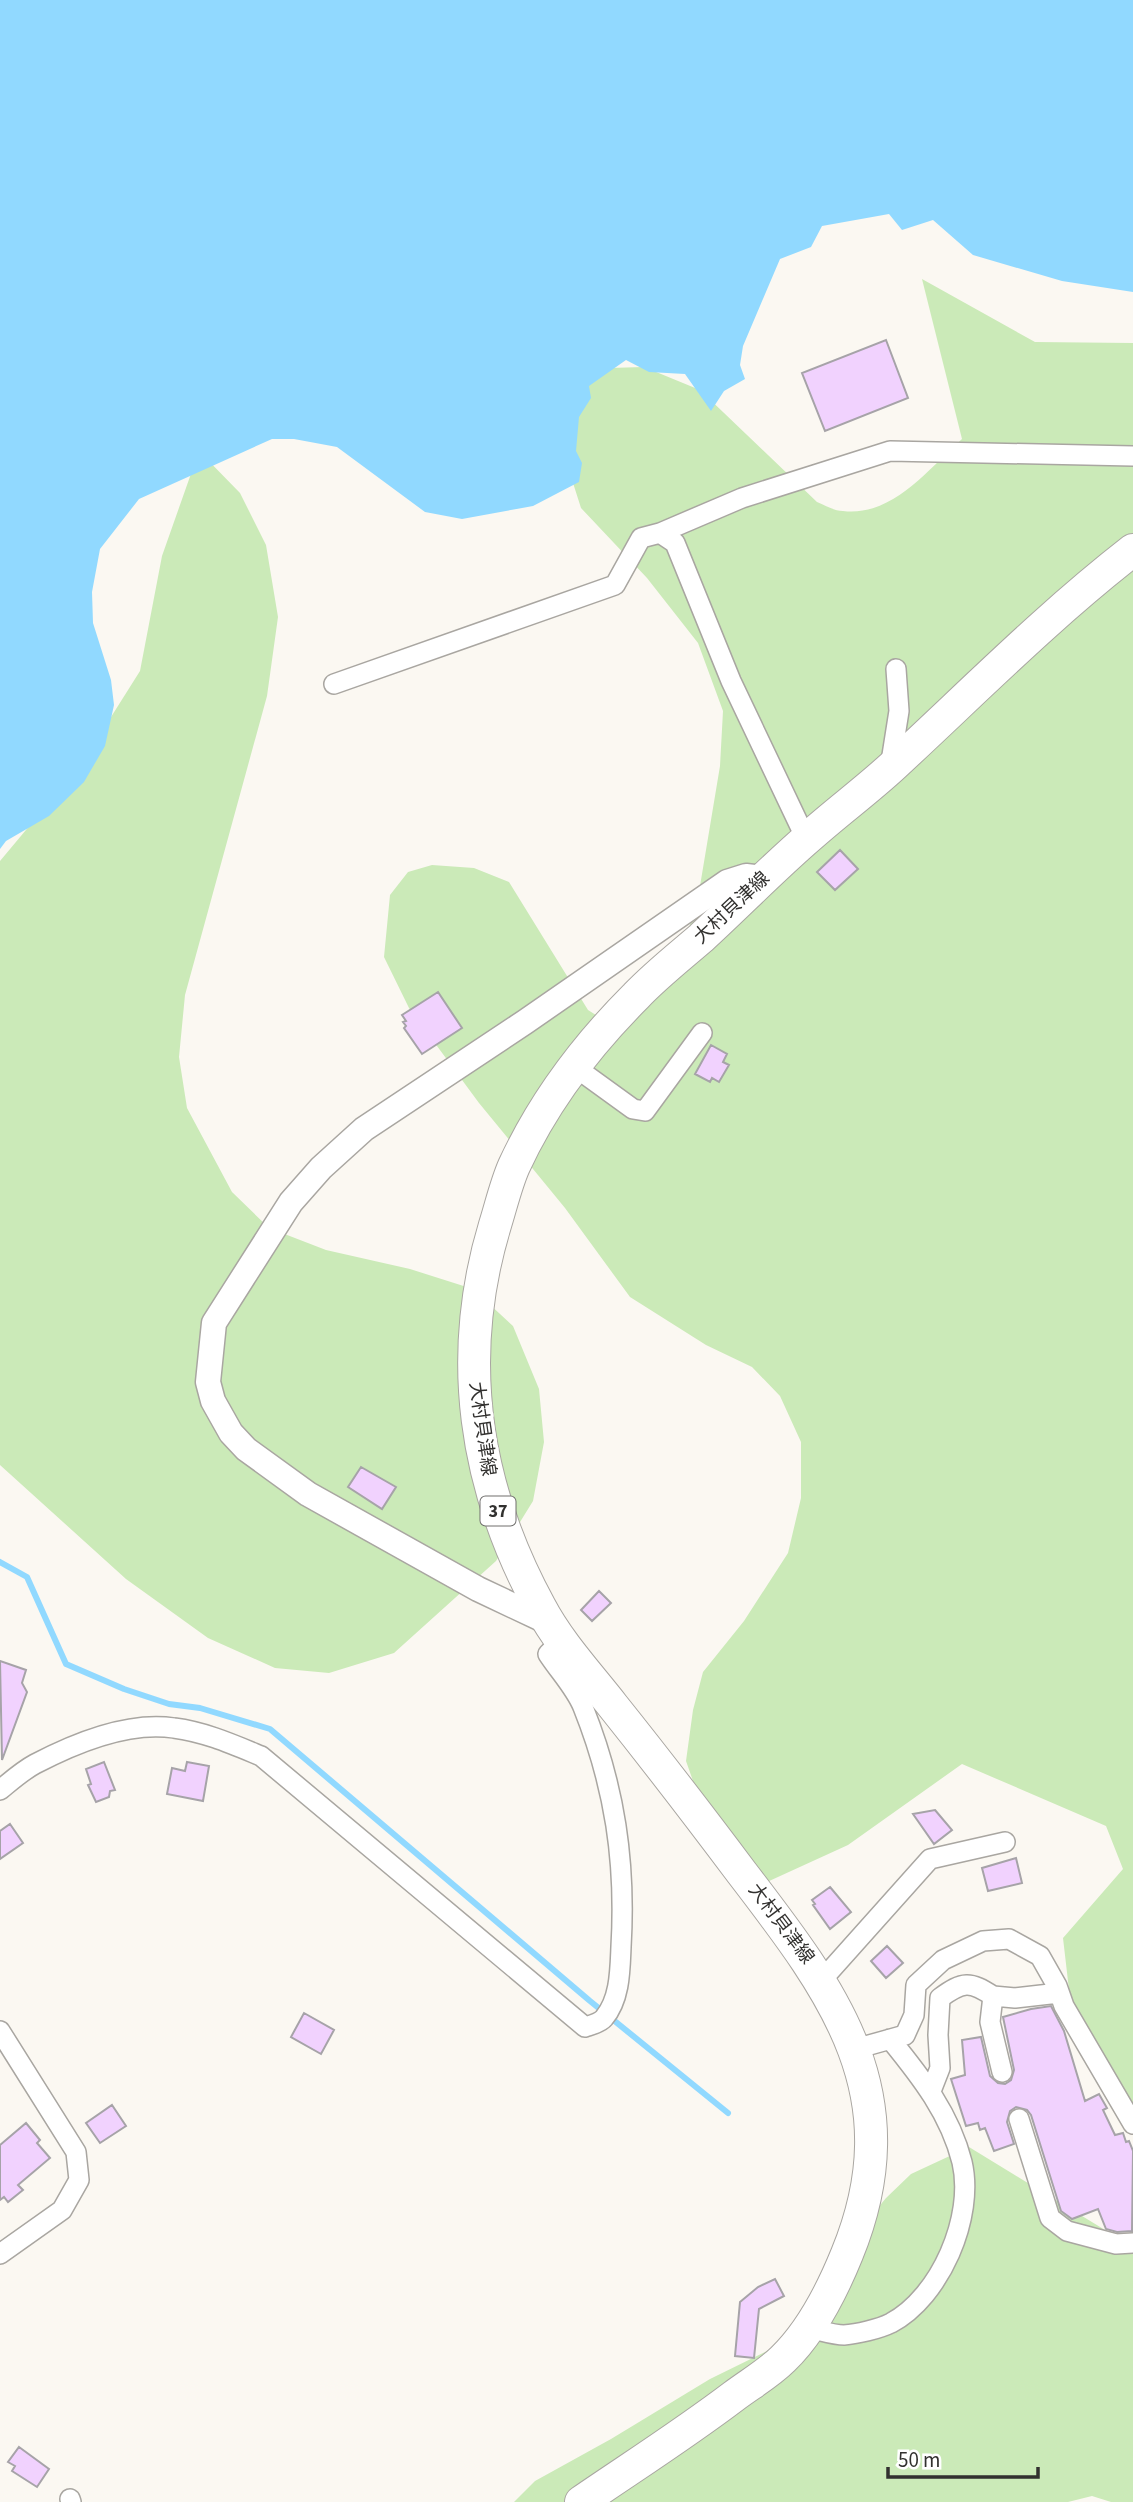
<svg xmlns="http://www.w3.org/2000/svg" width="1133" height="2502" font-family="'Source Sans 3','Noto Sans JP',sans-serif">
<rect width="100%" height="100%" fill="#fbf8f2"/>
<path fill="#cbeab8" d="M 922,279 L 1035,342 L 1133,343 L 1133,2121 L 1071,2007 L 1063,1938 L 1123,1869 L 1106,1826 L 962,1764 L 848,1845 L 767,1882 L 705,1815 L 686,1761 L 693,1710 L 703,1672 L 744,1621 L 788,1553 L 801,1498 L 801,1442 L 780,1396 L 752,1367 L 706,1345 L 630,1297 L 565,1208 L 479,1103 L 409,1008 L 384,957 L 390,895 L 408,872 L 432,865 L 474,868 L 509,882 L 588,1010 L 607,1022 L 640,1015 L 669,986 L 697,904 L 720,766 L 723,711 L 698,643 L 647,578 L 581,508 L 566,461 L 589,378 L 609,368 L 644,367 L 700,390 L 817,502 C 825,505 834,511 843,511 C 893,517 929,468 962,439 Z
M 199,451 L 240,493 L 266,545 L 278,617 L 267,696 L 185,995 L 179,1057 L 187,1108 L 232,1192 L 269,1228 L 326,1250 L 410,1269 L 473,1289 L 513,1326 L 539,1389 L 544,1442 L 533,1501 L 496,1561 L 394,1653 L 329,1673 L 275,1668 L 208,1638 L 126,1579 L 0,1465 L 0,861 L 82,763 L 140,671 L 162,556 Z
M 969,2147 L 1128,2244 L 1133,2242 L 1133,2502 L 1111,2502 L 1092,2496 L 1068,2502 L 514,2502 L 535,2481 L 611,2439 L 710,2379 L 765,2352 L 806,2328 L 858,2232 L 886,2198 L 911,2174 Z"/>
<path fill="#91d9ff" d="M 0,0 L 1133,0 L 1133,292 L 1062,281 L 973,255 L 933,220 L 902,230 L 889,214 L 822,226 L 811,247 L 780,259 L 743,346 L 740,365 L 745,379 L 724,391 L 711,411 L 685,374 L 649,372 L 626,360 L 589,386 L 591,398 L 579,417 L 576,451 L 582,463 L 579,482 L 533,506 L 462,519 L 425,512 L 337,447 L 294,439 L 272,439 L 139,499 L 100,549 L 92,592 L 93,623 L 111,680 L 114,705 L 105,746 L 84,782 L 49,816 L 6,841 L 0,849 Z"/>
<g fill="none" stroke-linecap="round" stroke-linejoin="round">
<path stroke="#91d9ff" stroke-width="6" d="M 0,1562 L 27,1577 L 66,1664 L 124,1689 L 169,1704 L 200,1708 L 270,1729 L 590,2001 L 728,2113"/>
</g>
<path fill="#f1d2fe" stroke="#a6a3a8" stroke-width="2" d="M 886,340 L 908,398 L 825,431 L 802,373 Z
M 840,850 L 858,869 L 835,890 L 817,872 Z
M 438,992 L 462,1028 L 422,1054 L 404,1028 L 406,1026 L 403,1022 L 406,1021 L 402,1015 Z
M 711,1045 L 727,1054 L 723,1062 L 729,1065 L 719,1082 L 712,1078 L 710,1082 L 695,1074 Z
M 361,1467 L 396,1487 L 382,1509 L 348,1487 Z
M 599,1591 L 611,1603 L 592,1621 L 581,1610 Z
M 0,1661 L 26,1670 L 22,1683 L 27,1692 L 2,1760 Z
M 104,1762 L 115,1790 L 110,1791 L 109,1797 L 96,1802 L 88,1785 L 91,1784 L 86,1769 Z
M 187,1762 L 209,1766 L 203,1801 L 167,1794 L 172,1768 L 185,1771 Z
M 935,1810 L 952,1830 L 934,1844 L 913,1814 Z
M 10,1824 L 23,1843 L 0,1859 L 0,1831 Z
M 1016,1858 L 1022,1883 L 988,1891 L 982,1868 Z
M 830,1887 L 851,1912 L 830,1929 L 813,1905 L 815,1904 L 812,1900 Z
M 887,1946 L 903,1963 L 886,1978 L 871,1961 Z
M 1051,2006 L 1064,2031 L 1085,2101 L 1099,2094 L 1107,2108 L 1103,2110 L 1115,2135 L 1123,2133 L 1126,2142 L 1129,2141 L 1133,2151 L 1132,2231 L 1117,2232 L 1106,2229 L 1098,2209 L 1072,2219 L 1061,2211 L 1031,2115 L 1027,2110 L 1016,2107 L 1010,2111 L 1007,2122 L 1014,2144 L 994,2151 L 985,2128 L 980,2130 L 978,2123 L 966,2126 L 951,2079 L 965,2075 L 962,2040 L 981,2037 L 990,2076 L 998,2083 L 1005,2084 L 1011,2080 L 1014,2070 L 1003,2017 L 1031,2009 Z
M 304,2013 L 334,2030 L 321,2054 L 291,2037 Z
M 112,2105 L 126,2126 L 100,2143 L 86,2123 Z
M 26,2123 L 40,2140 L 37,2143 L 50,2158 L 18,2185 L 23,2190 L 8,2202 L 4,2197 L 0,2200 L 0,2145 Z
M 775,2279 L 784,2296 L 759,2309 L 754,2358 L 735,2356 L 740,2302 L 758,2287 Z
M 19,2447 L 49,2469 L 37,2487 L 12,2471 L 15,2466 L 8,2462 Z"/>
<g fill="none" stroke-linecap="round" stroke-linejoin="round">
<g stroke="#a9a6a1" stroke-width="22">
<path id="minor" d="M 660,533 L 742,498 L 890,451 L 1133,456
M 334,684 L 615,585 L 641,538 L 660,533 L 675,543 L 731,681 L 806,839
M 890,768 L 899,711 L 896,669
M 575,1067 L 633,1109 L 645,1111 L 702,1033
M 0,1790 C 11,1781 22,1771 35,1764 C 75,1743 128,1721 174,1728 C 205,1732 232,1744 261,1756 L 585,2027 C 591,2025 600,2023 604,2018 C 620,1999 620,1971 621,1947 C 626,1862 615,1787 583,1707 C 576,1689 559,1671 548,1654 L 561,1641
M 821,1981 L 930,1859 L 1005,1842
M 993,1996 L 1015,1998 L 1059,1993
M 0,2031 L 76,2152 L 79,2180 L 62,2210 L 0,2254
M 855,2049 L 905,2035 L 914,2015 L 916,1985 L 943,1960 L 983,1941 L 1009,1939 L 1040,1956 L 1057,1986 L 1064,2006 L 1133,2124
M 931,2091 L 940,2068 L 938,2035 L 940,1998 C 963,1981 970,1981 993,1996 L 990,2022 L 1002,2072
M 1019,2119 L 1050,2218 L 1067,2231 L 1116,2244 L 1133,2243
M 808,2328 C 819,2330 833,2335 844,2335 C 857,2334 879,2329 891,2323 C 940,2297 975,2217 962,2162 C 950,2114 921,2077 890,2039
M 70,2499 L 71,2502"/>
</g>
<g stroke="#a9a6a1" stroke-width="27">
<path id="tertiary" d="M 550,1623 L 478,1589 L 308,1494 L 246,1449 L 231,1433 L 213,1401 L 208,1382 L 214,1323 L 291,1202 L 321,1168 L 364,1129 L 525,1022 L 727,882 L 746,876 L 764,878"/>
</g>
<g stroke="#a9a6a1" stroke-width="34">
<path id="primary" d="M 581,2502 C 632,2467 684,2434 734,2396 C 750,2384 769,2373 783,2359 C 812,2331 832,2291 847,2254 C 912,2095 835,1994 742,1873 C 700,1817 657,1761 613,1706 C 588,1674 559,1643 540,1607 C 474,1486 455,1357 495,1225 C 501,1206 506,1184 514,1166 C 543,1103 587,1045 636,996 C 656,975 679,957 701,938 C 737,905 772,869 809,837 C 837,812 867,790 894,765 C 973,692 1048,616 1133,550"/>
</g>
<use href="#minor" stroke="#fff" stroke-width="19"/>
<use href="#tertiary" stroke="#fff" stroke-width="24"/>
<use href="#primary" stroke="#fff" stroke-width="32"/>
</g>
<g text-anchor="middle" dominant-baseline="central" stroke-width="6" stroke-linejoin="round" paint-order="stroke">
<rect fill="#fff" stroke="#706f6d" stroke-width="2" x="480.5" y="1496.5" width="35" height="29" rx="5"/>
<g font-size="18" font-weight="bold" fill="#32312f">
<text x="498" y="1511">37</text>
</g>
<g font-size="19" fill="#32312f" stroke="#fff">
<text transform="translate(732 908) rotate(-43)">大村貝津線</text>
<text transform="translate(482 1429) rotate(82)">大村貝津線</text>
<text transform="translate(781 1924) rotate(53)">大村貝津線</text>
</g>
</g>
<path d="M888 2467v10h150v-10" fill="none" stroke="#32312f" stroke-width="3.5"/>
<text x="898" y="2467" font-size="21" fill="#32312f" stroke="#ffffff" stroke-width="5" paint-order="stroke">50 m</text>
</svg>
